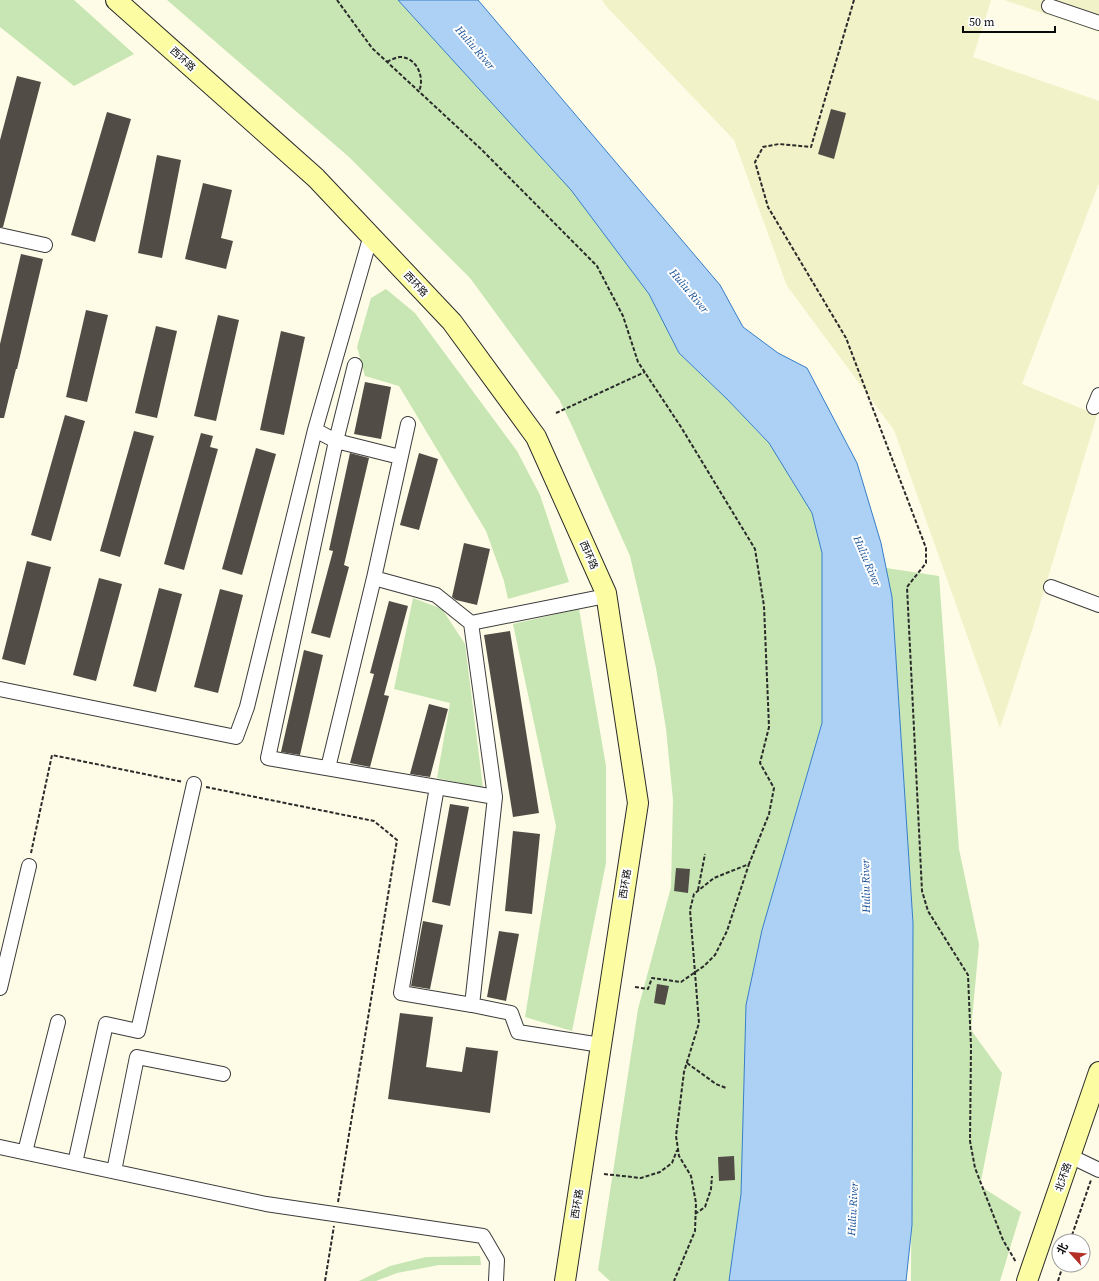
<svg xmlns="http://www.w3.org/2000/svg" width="1099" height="1281" font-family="'Source Serif 4','Noto Sans SC',serif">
<rect width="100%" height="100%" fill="#fefce6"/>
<path fill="#f1f2c8" d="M 602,0 L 991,0 L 973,57 L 1099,101 L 1099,183 L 1022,384 L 1097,415 L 1033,627 L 1000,728 L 894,430 L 787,286 L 734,140 L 605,5 Z
M 1004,0 L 1099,0 L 1099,32 Z"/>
<path fill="#c7e6b3" d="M 0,0 L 74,0 L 134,54 L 74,86 L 0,27 Z
M 167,0 L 398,0 L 571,189 L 649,294 L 679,353 L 727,399 L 769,443 L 812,513 L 822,553 L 822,723 L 762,930 L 746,1005 L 741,1194 L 729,1281 L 610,1281 L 598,1270 L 638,1009 L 671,887 L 673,800 L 666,729 L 656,668 L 630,556 L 573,428 L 559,399 L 470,278 L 349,157 Z
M 386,289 L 415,313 L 517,451 L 540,495 L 569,582 L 508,599 L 504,581 L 486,531 L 399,386 L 365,376 L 357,347 L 371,298 Z
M 886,568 L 939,576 L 959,849 L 979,944 L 971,1030 L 1002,1073 L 980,1186 L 1021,1212 L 1000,1281 L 911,1281 L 913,923 L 892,597 Z
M 413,598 L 442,609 L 465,644 L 483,788 L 437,778 L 450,703 L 394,689 Z
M 579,609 L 606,766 L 606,863 L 572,1031 L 525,1017 L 556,826 L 513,624 Z
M 480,1256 L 481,1265 L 439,1265 L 397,1273 L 376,1281 L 359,1281 L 390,1266 L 426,1257 Z"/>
<path fill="#add1f4" stroke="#367dc8" d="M 398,0 L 478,0 L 720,285 L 743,327 L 778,353 L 807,368 L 857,463 L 881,543 L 892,597 L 913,923 L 912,1225 L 906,1281 L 729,1281 L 741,1194 L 746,1005 L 762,930 L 822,723 L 822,553 L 812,513 L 769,443 L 727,399 L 679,353 L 649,294 L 571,190 Z"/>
<path fill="#514c46" d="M 17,76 L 41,82 L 3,227 L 0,227 L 0,140 Z
M 831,109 L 846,113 L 834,159 L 818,154 Z
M 107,112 L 131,119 L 95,242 L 71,235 Z
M 157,155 L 181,160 L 162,258 L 138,253 Z
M 203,183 L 232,190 L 221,238 L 233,241 L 226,269 L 185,259 Z
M 21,254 L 43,259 L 17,369 L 16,369 L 4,418 L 0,418 L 0,344 Z
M 86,310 L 108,315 L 87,402 L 66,397 Z
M 218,315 L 239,320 L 216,421 L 194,416 Z
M 156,326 L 177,331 L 157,418 L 135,413 Z
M 281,331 L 305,337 L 284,435 L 260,430 Z
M 365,382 L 391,387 L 381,439 L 354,434 Z
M 65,415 L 85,421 L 51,541 L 31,535 Z
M 134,431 L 154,436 L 120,557 L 100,551 Z
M 201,433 L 213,436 L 210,447 L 218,449 L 184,570 L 164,564 Z
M 256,448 L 276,454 L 242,575 L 222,569 Z
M 350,453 L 369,458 L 344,565 L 349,567 L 330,638 L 311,633 L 333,551 L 329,550 Z
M 419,453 L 438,459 L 419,530 L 400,525 Z
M 464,543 L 490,549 L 477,605 L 456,600 L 452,597 Z
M 27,561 L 51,567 L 25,665 L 2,659 Z
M 99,578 L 122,584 L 96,681 L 73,675 Z
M 159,588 L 182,594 L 156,692 L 133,686 Z
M 220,589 L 243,595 L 218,693 L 194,687 Z
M 389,601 L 408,606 L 384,695 L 389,696 L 370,767 L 350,763 L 374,674 L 370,673 Z
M 510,631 L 539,813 L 513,817 L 484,635 Z
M 304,650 L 323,655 L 300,755 L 281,752 Z
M 429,704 L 448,709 L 430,777 L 410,774 Z
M 450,804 L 469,807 L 450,906 L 432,902 Z
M 513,831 L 540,834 L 532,914 L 505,911 Z
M 676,868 L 690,869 L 688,893 L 674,891 Z
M 423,921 L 443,925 L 430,989 L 411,986 Z
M 499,931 L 519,934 L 506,1001 L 487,997 Z
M 657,984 L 669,986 L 665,1005 L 654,1003 Z
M 400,1013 L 433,1017 L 426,1067 L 462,1072 L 466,1047 L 498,1051 L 490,1113 L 388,1099 Z
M 734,1156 L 735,1180 L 719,1181 L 718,1157 Z"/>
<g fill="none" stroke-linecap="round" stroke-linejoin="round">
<g stroke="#3c3c3c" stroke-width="16">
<path id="minor" d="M 1049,6 L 1099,23
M 0,235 L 45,245
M 355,365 L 336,441 L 268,758 L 495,797
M 1094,407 L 1099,395
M 408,424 L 374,578 L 436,595 L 471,623 L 606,596
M 315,430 L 336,441 L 400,457
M 1051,587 L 1099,605
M 471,623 L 495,797 L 472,1005 L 511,1013 L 518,1032 L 601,1045
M 0,689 L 236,737 L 247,707 L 315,430 L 371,235
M 328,768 L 374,578
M 437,787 L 401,993 L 472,1005
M 0,988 L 29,866
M 0,1147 L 266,1204 L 483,1236 L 497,1260 L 496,1281
M 25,1152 L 58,1022
M 1070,1156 L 1099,1170
M 75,1163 L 106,1024 L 138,1031 L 194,784
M 114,1171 L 137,1057 L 223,1074"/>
</g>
<g stroke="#2b2b2b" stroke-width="22">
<path id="secondary" d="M 116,0 L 316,178 L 452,322 L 536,437 L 606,593 L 638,803 L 565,1281
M 1027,1281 L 1099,1072"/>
</g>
<path stroke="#2b2b2b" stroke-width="2" stroke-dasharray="4 2" stroke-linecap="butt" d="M 337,0 L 372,48 L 481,149 L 597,266 L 623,316 L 638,362 L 681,427 L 755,549 L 764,606 L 769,727 L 760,763 L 774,788 L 769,814 L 749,864 L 714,878 L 694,894 L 690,910 L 699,1023 L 684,1072 L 676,1136 L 679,1156 L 691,1176 L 696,1203 L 695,1231 L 674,1281
M 854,0 L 811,147 L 779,144 L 763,147 L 755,162 L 768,207 L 846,338 L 926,548 L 926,563 L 907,587 L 922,891 L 928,911 L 968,975 L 971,1047 L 970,1141 L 975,1168 L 1003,1240 L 1016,1262
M 387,62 C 391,60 396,57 400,57 C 417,57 425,78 419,91
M 556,413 L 645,372
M 206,787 L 374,821 L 397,840 L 338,1202
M 31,853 L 52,755 L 183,782
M 698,890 L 705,854
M 635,987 L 648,989 L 652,978 L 681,982 L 704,966 L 715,955 L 727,931 L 749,864
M 687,1063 L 716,1084 L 726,1088
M 604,1174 L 641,1178 L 660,1172 L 672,1163 L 677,1150
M 695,1214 L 705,1207 L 711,1189 L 712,1176
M 1070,1241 L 1091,1180
M 325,1281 L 334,1226
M 1058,1281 L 1063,1265"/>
<use href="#minor" stroke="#fff" stroke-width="14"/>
<use href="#secondary" stroke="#fcfda3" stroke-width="20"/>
</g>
<g text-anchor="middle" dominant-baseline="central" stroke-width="4" stroke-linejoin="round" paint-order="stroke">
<g font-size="10" fill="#090909" stroke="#fff">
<text transform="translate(183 59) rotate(42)">西环路</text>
<text transform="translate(416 284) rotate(47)">西环路</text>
<text transform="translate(589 555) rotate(66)">西环路</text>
<text transform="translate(625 884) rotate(-81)">西环路</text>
<text transform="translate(1063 1177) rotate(-71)">北环路</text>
<text transform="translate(577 1204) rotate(-81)">西环路</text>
</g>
<g font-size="11" font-style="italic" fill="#185096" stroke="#fff">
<text transform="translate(475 48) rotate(49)">Huliu River</text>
<text transform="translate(689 291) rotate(50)">Huliu River</text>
<text transform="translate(867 561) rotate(67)">Huliu River</text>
<text transform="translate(866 886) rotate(-91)">Huliu River</text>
<text transform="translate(853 1209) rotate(-87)">Huliu River</text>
</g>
</g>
<g transform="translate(1071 1253) rotate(297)"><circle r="19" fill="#ffffff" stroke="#9d9d9d"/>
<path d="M0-3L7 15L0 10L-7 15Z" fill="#b43027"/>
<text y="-6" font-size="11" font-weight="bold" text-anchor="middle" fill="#090909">北</text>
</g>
<path d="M963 26v6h92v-6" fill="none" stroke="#090909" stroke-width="2"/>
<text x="969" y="26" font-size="12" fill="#090909" stroke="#ffffff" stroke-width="3" paint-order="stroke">50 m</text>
</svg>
